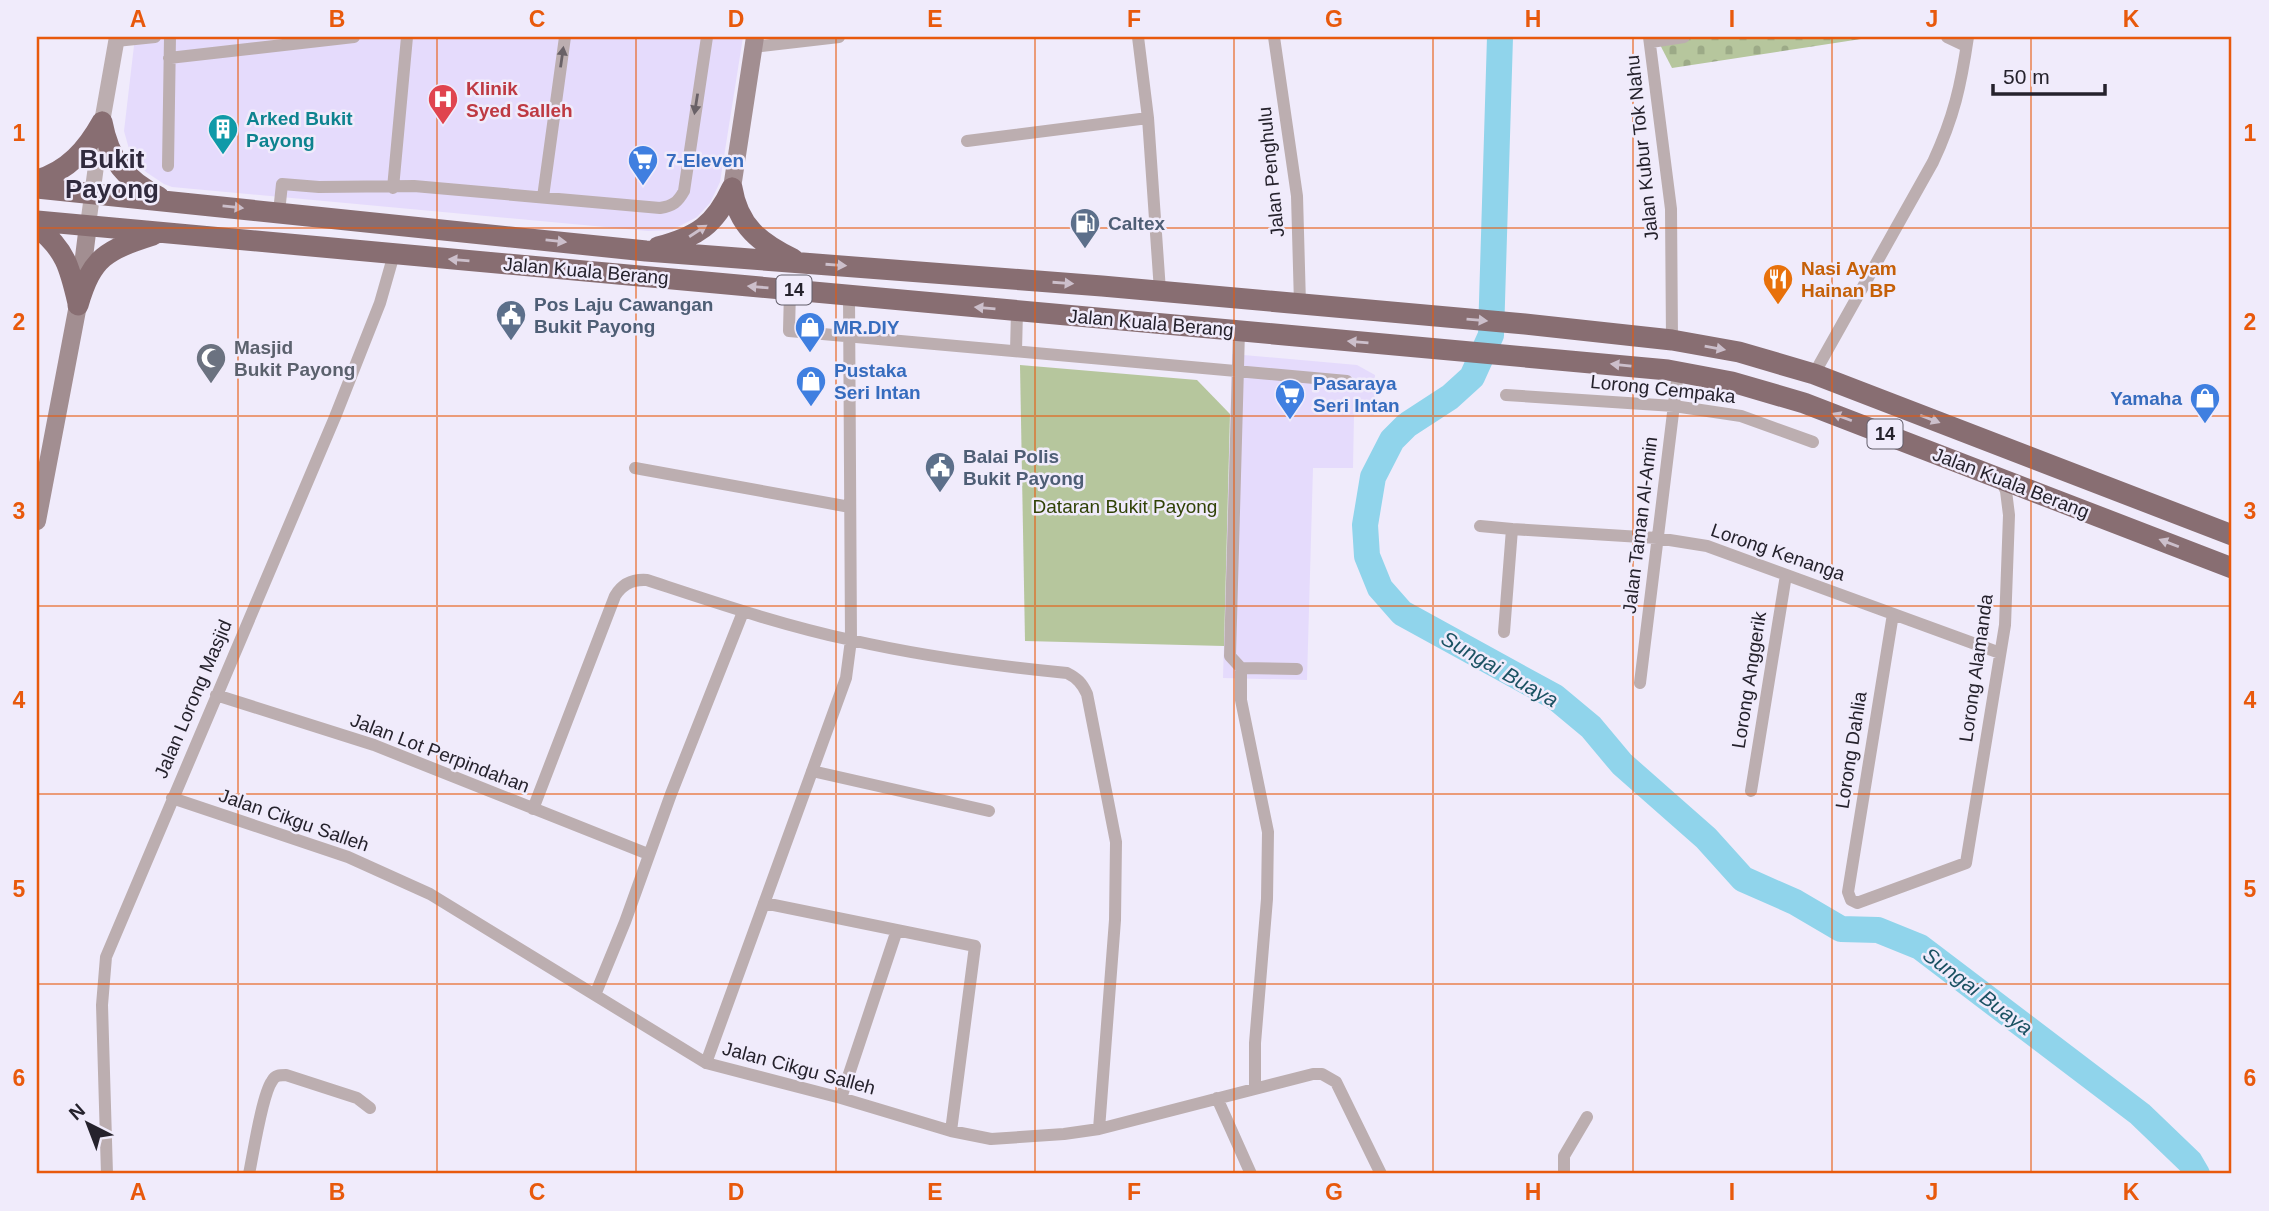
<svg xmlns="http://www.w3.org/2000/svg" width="2269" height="1211" font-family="Arial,sans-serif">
<defs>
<pattern id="cemetery-stones" width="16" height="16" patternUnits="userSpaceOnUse" patternTransform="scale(1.75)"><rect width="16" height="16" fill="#b6c69d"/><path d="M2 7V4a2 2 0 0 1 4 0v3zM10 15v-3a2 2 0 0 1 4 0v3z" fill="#9caa87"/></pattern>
</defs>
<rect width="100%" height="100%" fill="#f0ebfb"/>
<path fill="#e5dbfc" d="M 135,37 L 743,37 L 720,182 L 710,203 L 697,217 L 672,230 L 648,231 L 172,187 L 164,184 L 146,172 L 136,161 L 129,149 L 124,131 Z
M 1232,354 L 1357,365 L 1375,375 L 1374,415 L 1354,415 L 1353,468 L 1313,468 L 1307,680 L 1223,678 Z"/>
<path fill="url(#cemetery-stones)" d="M 1656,37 L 1874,37 L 1672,68 Z"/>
<path fill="#b6c69d" d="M 1020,365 L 1197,380 L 1230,414 L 1224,646 L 1025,641 Z"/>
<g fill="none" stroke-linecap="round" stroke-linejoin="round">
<path stroke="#90d4eb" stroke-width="26" d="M 1500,37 L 1491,335 L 1472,377 L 1450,397 L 1407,425 L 1392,440 L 1373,477 L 1365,525 L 1367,556 L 1380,588 L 1402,613 L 1555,697 L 1591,727 L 1622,764 L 1706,838 L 1743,879 L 1795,902 L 1841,929 L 1878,930 L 1920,947 L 2140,1114 L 2190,1162 L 2197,1174"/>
<path stroke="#bcaeb0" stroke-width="12" d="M 1138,37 L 1148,118 L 1160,291
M 1274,37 L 1297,196 L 1300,304
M 1649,37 L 1671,209 L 1672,340
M 1947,37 L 1966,46
M 116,41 L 155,37
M 1651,42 L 1684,37
M 754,47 L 839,37
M 169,58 L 354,37
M 967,141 L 1148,118
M 168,166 L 170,37
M 393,188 L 407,37
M 543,197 L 565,37
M 279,212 L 282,184 L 319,187 L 414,186 L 660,208 C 673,206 678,202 684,191 L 707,37
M 790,290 L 789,331 L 1347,381
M 1239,331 L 1230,656 L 1241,668 L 1297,669
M 1016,351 L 1017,311
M 1814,374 L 1933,162 C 1954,117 1961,85 1968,37
M 1506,395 L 1674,406 L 1741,416 L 1813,442
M 635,468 L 850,507
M 1480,526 L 1512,529
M 1893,614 L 1848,892 L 1851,900 L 1857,903 L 1966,863 L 2005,625 L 2009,515 L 2006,491 L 2000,478
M 1504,632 L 1512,529 L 1657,538 L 1707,546 L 2000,653
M 1241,668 L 1241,700 L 1268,832 L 1267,899 L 1255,1043 L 1255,1089
M 1640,683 L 1678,372
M 216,695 L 374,745 L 648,854
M 812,771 L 989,811
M 1751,791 L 1786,575
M 172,798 L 348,857 L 430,894 L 706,1063 L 841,1098 L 951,1131 L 991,1139 L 1064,1134 L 1099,1129 L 1313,1074 L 1322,1074 L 1336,1082 L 1381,1174
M 533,809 L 615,596 C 622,584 633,579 647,580 C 714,602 781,625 851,640 C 922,656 995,666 1067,673 C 1077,678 1082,683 1087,694 L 1116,842 L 1115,920 L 1099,1129
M 764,903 L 975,946 L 951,1131
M 595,995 L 625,922 L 671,794 L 743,612
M 706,1063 L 846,678 L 851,640 L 849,295
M 841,1098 L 897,930
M 1217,1098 L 1251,1174
M 107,1174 L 102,1005 L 106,957 L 335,417 L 380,303 L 394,254
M 249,1174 C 253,1155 262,1095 272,1081 C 275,1075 280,1075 286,1075 L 357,1098 L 370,1108
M 1564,1174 L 1564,1156 L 1587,1117"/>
<path stroke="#bcaeb0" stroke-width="16" d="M 88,225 L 102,122 L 117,37"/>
<path stroke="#a28e91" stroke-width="18" d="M 732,188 L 755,37
M 37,521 L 78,305 L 88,225"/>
<path stroke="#886e72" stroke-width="21" d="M 102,122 C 109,160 126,180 159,197
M 37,180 C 68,171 87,149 102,122
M 37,188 L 646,251 L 1102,286 L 1525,324 L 1672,340 L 1739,352 L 1814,374 L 2232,535
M 732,188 C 738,226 760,243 793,259
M 37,221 L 1668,370 L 1732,382 L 1804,403 L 2232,568
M 37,227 C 66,250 70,269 78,303
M 658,247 C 697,237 715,225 732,188
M 78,305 C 92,257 106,250 153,235"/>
</g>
<defs><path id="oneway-solid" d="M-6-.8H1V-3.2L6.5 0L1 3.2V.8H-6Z" transform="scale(1.75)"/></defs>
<g fill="#696167">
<use href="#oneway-solid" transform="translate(562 57) rotate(-82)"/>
<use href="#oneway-solid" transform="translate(696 104) rotate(99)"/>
</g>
<g fill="#ccbfcb">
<use href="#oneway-solid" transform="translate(233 207) rotate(6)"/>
<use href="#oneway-solid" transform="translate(698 231) rotate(-33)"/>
<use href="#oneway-solid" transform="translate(556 241) rotate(6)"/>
<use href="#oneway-solid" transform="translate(459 260) rotate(-175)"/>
<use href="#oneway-solid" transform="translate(836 265) rotate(4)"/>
<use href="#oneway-solid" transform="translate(1063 283) rotate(4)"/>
<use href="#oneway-solid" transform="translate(758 287) rotate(-175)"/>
<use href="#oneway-solid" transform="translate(985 308) rotate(-175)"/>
<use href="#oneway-solid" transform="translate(1477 320) rotate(5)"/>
<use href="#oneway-solid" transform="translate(1358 342) rotate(-175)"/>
<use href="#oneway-solid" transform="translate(1715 348) rotate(10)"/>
<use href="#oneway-solid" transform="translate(1621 365) rotate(-174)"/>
<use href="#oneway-solid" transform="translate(1842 417) rotate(-159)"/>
<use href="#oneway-solid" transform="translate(1930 419) rotate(21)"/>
<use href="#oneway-solid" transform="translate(2169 543) rotate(-159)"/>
</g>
<path fill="none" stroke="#e8590c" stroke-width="2" stroke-opacity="0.55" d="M 238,37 L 238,1174M 437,37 L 437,1174M 636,37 L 636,1174M 836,37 L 836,1174M 1035,37 L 1035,1174M 1234,37 L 1234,1174M 1433,37 L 1433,1174M 1633,37 L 1633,1174M 1832,37 L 1832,1174M 2031,37 L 2031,1174M 37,228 L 2232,228M 37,416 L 2232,416M 37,606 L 2232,606M 37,794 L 2232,794M 37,984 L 2232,984"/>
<defs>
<g id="hospital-pin" transform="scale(1.575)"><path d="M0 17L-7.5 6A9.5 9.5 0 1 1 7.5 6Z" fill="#e0444e" stroke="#f0ebfb"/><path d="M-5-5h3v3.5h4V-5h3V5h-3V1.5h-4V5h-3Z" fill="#fff"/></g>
<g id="building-pin" transform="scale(1.575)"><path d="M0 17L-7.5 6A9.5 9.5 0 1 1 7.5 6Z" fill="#0f9aa8" stroke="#f0ebfb"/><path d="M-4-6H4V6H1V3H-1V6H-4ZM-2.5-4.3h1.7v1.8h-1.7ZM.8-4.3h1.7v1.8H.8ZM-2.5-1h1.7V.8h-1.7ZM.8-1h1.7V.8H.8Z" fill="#fff"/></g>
<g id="supermarket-pin" transform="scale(1.575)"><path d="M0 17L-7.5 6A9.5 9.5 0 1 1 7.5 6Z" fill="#3f7fe0" stroke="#f0ebfb"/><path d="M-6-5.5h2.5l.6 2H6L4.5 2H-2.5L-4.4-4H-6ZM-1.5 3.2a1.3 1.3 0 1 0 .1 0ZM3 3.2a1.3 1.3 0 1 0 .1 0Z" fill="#fff"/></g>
<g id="fuel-pin" transform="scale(1.575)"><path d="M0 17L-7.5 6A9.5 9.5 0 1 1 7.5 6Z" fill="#5c6f8a" stroke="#f0ebfb"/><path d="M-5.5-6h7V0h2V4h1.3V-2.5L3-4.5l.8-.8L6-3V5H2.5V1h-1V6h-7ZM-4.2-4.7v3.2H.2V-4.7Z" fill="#fff"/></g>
<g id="restaurant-pin" transform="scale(1.575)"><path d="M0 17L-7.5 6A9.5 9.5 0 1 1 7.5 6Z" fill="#e8710a" stroke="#f0ebfb"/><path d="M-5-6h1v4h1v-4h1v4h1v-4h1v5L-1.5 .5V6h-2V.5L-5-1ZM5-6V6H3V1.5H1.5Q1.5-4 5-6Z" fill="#fff"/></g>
<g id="civic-pin" transform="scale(1.575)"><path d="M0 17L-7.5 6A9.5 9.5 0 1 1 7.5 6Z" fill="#5c6f8a" stroke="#f0ebfb"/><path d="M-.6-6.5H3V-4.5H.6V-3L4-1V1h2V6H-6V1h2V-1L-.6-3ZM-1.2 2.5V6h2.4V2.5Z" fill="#fff"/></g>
<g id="shop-pin" transform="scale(1.575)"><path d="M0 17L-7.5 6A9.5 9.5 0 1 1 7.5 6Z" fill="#3f7fe0" stroke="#f0ebfb"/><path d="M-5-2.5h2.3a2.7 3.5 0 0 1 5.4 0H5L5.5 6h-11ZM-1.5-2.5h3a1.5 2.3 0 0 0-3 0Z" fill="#fff"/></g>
<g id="mosque-pin" transform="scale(1.575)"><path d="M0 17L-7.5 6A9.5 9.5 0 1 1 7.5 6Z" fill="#6b7280" stroke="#f0ebfb"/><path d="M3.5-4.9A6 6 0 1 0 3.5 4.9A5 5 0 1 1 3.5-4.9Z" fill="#fff"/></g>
</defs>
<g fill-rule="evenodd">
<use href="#hospital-pin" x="443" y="99"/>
<use href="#building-pin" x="223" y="129"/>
<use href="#supermarket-pin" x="643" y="160"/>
<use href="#fuel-pin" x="1085" y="223"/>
<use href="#restaurant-pin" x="1778" y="279"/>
<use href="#civic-pin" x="511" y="315"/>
<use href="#shop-pin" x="810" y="327"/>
<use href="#mosque-pin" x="211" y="358"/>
<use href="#shop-pin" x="811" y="381"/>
<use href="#supermarket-pin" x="1290" y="394"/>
<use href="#shop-pin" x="2205" y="398"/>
<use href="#civic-pin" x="940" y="467"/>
</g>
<g text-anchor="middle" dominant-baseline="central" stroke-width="5" stroke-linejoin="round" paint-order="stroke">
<g fill="#f0ebfb" stroke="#625e6a" stroke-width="2">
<rect x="776.5" y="275.5" width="35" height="29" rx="5"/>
<rect x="1867.5" y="419.5" width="35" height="29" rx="5"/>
</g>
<g font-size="18" font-weight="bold" fill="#25222c">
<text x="794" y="290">14</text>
<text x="1885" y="434">14</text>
</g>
<g font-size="19" font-weight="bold" fill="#be3a42" stroke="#f0ebfb" text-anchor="start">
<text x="466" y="88">Klinik<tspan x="466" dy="22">Syed Salleh</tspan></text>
</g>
<g font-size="19" font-weight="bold" fill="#0d838f" stroke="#f0ebfb" text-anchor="start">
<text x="246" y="118">Arked Bukit<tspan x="246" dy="22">Payong</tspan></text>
</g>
<g font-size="19" fill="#25222c" stroke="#f0ebfb">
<text transform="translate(1642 148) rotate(-96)">Jalan Kubur Tok Nahu</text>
<text transform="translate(1271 172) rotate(-96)">Jalan Penghulu</text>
<text transform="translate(586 271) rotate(5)">Jalan Kuala Berang</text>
<text transform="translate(1151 323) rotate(5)">Jalan Kuala Berang</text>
<text transform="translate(1663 389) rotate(6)">Lorong Cempaka</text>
<text transform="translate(2011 483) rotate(21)">Jalan Kuala Berang</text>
<text transform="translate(1640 525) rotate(-83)">Jalan Taman Al-Amin</text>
<text transform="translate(1778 552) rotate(19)">Lorong Kenanga</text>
<text transform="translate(1976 668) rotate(-82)">Lorong Alamanda</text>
<text transform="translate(1749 680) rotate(-81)">Lorong Anggerik</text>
<text transform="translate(193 699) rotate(-67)">Jalan Lorong Masjid</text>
<text transform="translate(1851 750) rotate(-81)">Lorong Dahlia</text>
<text transform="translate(440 753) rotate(21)">Jalan Lot Perpindahan</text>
<text transform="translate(294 820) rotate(19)">Jalan Cikgu Salleh</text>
<text transform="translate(799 1068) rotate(15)">Jalan Cikgu Salleh</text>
</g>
<g font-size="19" font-weight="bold" fill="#366cbe" stroke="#f0ebfb" text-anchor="start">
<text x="666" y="160">7-Eleven</text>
<text x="833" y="327">MR.DIY</text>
<text x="834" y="370">Pustaka<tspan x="834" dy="22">Seri Intan</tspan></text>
<text x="1313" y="383">Pasaraya<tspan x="1313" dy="22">Seri Intan</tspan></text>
<text x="2182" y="398" text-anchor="end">Yamaha</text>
</g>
<g font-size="19" font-weight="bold" fill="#4e5e75" stroke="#f0ebfb" text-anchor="start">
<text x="1108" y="223">Caltex</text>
<text x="534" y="304">Pos Laju Cawangan<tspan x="534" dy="22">Bukit Payong</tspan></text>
<text x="963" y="456">Balai Polis<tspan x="963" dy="22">Bukit Payong</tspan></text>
</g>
<g font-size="19" font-weight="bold" fill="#c56008" stroke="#f0ebfb" text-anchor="start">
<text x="1801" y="268">Nasi Ayam<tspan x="1801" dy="22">Hainan BP</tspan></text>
</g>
<g font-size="19" font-weight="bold" fill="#5b616d" stroke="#f0ebfb" text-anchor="start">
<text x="234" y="347">Masjid<tspan x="234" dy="22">Bukit Payong</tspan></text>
</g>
<g font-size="19" fill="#304206" stroke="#f0ebfb">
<text x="1125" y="506">Dataran Bukit Payong</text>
</g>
<g font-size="21" font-style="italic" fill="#1b5263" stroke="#f0ebfb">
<text transform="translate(1500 669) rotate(30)">Sungai Buaya</text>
<text transform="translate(1978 991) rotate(37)">Sungai Buaya</text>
</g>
<g font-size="26" font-weight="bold" fill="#302a3d" stroke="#f0ebfb">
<text x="112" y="159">Bukit<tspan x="112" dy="30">Payong</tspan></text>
</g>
</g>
<rect width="2269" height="1211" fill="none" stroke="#f0ebfb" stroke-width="77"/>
<g transform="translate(88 1124) rotate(318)" stroke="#f0ebfb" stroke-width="5" paint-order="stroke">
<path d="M0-5L12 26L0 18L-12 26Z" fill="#25222c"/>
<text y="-10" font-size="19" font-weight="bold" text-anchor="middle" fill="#25222c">N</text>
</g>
<path d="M1993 84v10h112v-10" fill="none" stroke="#25222c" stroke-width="3.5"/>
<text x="2003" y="84" font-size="21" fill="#25222c" stroke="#f0ebfb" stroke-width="5" paint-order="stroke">50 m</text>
<rect x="38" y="38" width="2192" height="1134" fill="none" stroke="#e8590c" stroke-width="2.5"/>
<g font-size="23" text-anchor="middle" font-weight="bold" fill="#e8590c">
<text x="138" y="27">A</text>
<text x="337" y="27">B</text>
<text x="537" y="27">C</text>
<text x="736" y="27">D</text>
<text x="935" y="27">E</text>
<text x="1134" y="27">F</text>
<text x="1334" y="27">G</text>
<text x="1533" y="27">H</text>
<text x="1732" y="27">I</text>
<text x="1932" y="27">J</text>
<text x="2131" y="27">K</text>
<text x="19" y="141">1</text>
<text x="2250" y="141">1</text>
<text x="19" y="330">2</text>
<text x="2250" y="330">2</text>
<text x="19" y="519">3</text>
<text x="2250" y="519">3</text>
<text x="19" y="708">4</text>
<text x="2250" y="708">4</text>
<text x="19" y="897">5</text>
<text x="2250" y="897">5</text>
<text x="19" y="1086">6</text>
<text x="2250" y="1086">6</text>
<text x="138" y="1200">A</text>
<text x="337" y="1200">B</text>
<text x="537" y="1200">C</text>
<text x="736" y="1200">D</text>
<text x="935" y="1200">E</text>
<text x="1134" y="1200">F</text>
<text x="1334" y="1200">G</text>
<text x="1533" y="1200">H</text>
<text x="1732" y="1200">I</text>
<text x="1932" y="1200">J</text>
<text x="2131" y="1200">K</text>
</g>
</svg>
